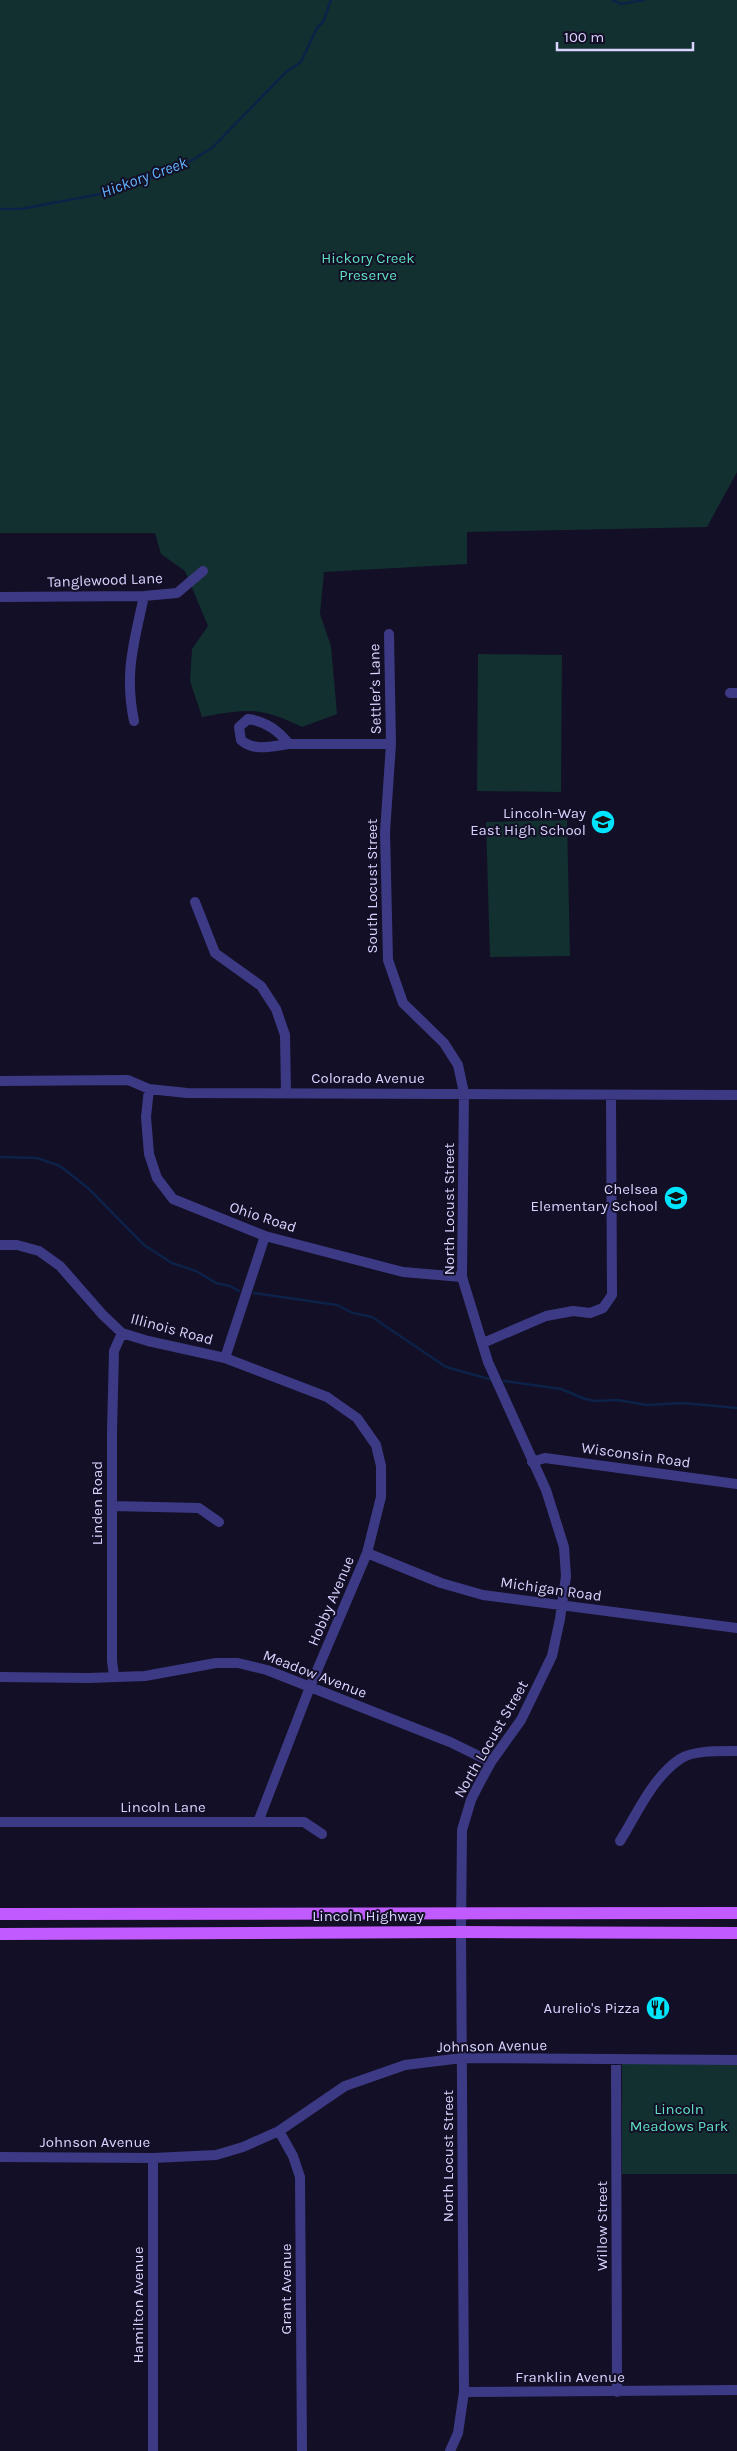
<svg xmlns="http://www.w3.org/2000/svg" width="737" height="2451" font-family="Karla,sans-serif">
<rect width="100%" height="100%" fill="#130f26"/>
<path fill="#12302f" d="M 0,0 L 737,0 L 737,472 L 707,527 L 467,532 L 467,564 L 324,572 L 320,614 L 331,646 L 337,714 L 302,727 C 260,706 247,709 202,717 L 190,681 L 192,649 L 208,626 L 185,571 L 161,554 L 155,533 L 0,533 Z
M 478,654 L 562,655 L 561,792 L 477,791 Z
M 567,820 L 570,956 L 490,957 L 486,822 Z
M 622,2063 L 737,2063 L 737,2174 L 622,2174 Z"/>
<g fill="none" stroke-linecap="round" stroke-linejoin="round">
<path stroke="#0c2248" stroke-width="2.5" d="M 612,0 L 621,4 L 644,0
M 0,209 L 21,209 L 116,191 L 184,165 L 212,148 L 286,72 L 301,62 L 317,28 L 323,22 L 331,0
M 0,1157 L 37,1158 L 60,1166 L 88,1188 L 144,1245 L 172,1263 L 196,1271 L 216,1283 L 230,1286 L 239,1291
M 254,1293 L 337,1305 L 353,1313 L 372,1317 L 446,1367 L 489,1379
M 504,1381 L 561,1389 L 585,1399 L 595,1401 L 618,1400 L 647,1405 L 683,1403 L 737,1408"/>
<path stroke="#3d3a85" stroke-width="10" d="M 0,597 L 144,596 L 177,593 L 203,571
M 389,634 L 391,744 L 385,832 L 388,960 L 403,1003 L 444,1043 L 458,1065 L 464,1093 L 462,1277 L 488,1362 L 546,1490 L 564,1547 L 566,1576 L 560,1619 L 552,1656 L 521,1720 L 491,1762 L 478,1786 L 471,1800 L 462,1830 L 461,1932 L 464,2392
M 730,693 L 737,693
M 134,721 C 124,673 134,643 144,596
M 289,744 C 273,746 254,752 241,740 L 239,727 L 248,719 C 265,721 279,731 289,744 L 391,744
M 195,902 L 215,953 L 261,986 L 276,1009 L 285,1035 L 286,1093
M 0,1081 L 128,1080 L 149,1089 L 187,1093 L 737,1095
M 149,1089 L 146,1117 L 149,1154 L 157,1178 L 173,1199 L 265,1236 L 403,1272 L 462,1277
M 0,1245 L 17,1245 L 39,1251 L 60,1266 L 102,1314 L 122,1333 L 148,1341 L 225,1358 L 327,1397 L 357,1418 L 376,1445 L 381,1466 L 381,1497 L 367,1553 L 310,1687 L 258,1822
M 483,1343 L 546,1316 L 573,1311 L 590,1313 L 603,1308 L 612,1295 L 611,1095
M 225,1358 L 265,1236
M 532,1462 L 545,1458 L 737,1484
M 112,1506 L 199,1508 L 219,1522
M 367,1553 L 441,1583 L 483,1595 L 737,1628
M 114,1676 L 112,1661 L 112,1431 L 114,1351 L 122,1333
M 0,1677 L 89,1678 L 145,1676 L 216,1663 L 238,1663 L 267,1670 L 450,1742 L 491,1762
M 0,1822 L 304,1822 L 322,1834
M 620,1841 C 637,1814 652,1778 680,1759 C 693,1750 721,1751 737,1751
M 616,2059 L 617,2392
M 279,2131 L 293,2156 L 300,2177 L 302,2451
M 0,2157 L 153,2158 L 216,2155 L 243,2147 L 279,2131 L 345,2086 L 405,2065 L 462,2058 L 737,2060
M 153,2158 L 153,2451
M 450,2451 L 458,2433 L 464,2392 L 737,2390"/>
<path stroke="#c25bff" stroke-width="12" d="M 0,1914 L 737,1913
M 0,1934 L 461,1932 L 737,1933"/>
</g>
<defs>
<g id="school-disc" transform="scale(1.25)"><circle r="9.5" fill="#00e5ff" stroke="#130f26"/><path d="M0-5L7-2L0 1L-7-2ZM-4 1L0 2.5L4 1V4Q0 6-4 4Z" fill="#111"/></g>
<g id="restaurant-disc" transform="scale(1.25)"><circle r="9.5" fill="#00e5ff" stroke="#130f26"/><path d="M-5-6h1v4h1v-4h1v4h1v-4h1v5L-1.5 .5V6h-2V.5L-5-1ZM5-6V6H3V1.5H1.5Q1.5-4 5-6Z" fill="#111"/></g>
</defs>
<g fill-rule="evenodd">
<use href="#school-disc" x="603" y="822"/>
<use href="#school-disc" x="676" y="1198"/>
<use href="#restaurant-disc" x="658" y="2008"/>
</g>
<g text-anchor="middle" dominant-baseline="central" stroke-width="4" stroke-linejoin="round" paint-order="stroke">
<g font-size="15" fill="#5fe0c0" stroke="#130f26">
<text x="368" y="258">Hickory Creek<tspan x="368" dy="17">Preserve</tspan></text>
<text x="679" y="2109">Lincoln<tspan x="679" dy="17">Meadows Park</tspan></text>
</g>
<g font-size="15" fill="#d9d4ff" stroke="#130f26">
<text transform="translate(105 580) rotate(-2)">Tanglewood Lane</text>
<text transform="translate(375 689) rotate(-91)">Settler's Lane</text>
<text transform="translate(372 886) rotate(-90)">South Locust Street</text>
<text x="368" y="1078">Colorado Avenue</text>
<text transform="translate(449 1209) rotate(-90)">North Locust Street</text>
<text transform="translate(263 1217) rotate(18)">Ohio Road</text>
<text transform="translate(172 1329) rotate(15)">Illinois Road</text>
<text transform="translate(636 1455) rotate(8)">Wisconsin Road</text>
<text transform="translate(97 1503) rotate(-90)">Linden Road</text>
<text transform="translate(551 1589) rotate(8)">Michigan Road</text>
<text transform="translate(331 1601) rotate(-67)">Hobby Avenue</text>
<text transform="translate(315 1674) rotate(21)">Meadow Avenue</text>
<text transform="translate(491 1739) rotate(-60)">North Locust Street</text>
<text x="163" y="1807">Lincoln Lane</text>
<text x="368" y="1916">Lincoln Highway</text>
<text transform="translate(492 2046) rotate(-1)">Johnson Avenue</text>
<text x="95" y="2142">Johnson Avenue</text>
<text transform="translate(448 2156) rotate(-90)">North Locust Street</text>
<text transform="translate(602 2226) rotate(-90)">Willow Street</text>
<text transform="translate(286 2289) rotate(-90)">Grant Avenue</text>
<text transform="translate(138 2305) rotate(-90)">Hamilton Avenue</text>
<text x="570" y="2377">Franklin Avenue</text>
</g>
<g font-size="15" fill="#d9d4ff" stroke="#130f26" text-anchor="end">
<text x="586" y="813">Lincoln-Way<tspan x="586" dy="17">East High School</tspan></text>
<text x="658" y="1189">Chelsea<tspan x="658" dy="17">Elementary School</tspan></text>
<text x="640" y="2008">Aurelio's Pizza</text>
</g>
<g font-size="16" font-style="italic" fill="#62b6ff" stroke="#130f26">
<text transform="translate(144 177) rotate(-20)">Hickory Creek</text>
</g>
</g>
<path d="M557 42v8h136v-8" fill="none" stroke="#d9d4ff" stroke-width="2.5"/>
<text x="564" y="42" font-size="15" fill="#d9d4ff" stroke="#130f26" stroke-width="4" paint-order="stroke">100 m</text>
</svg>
